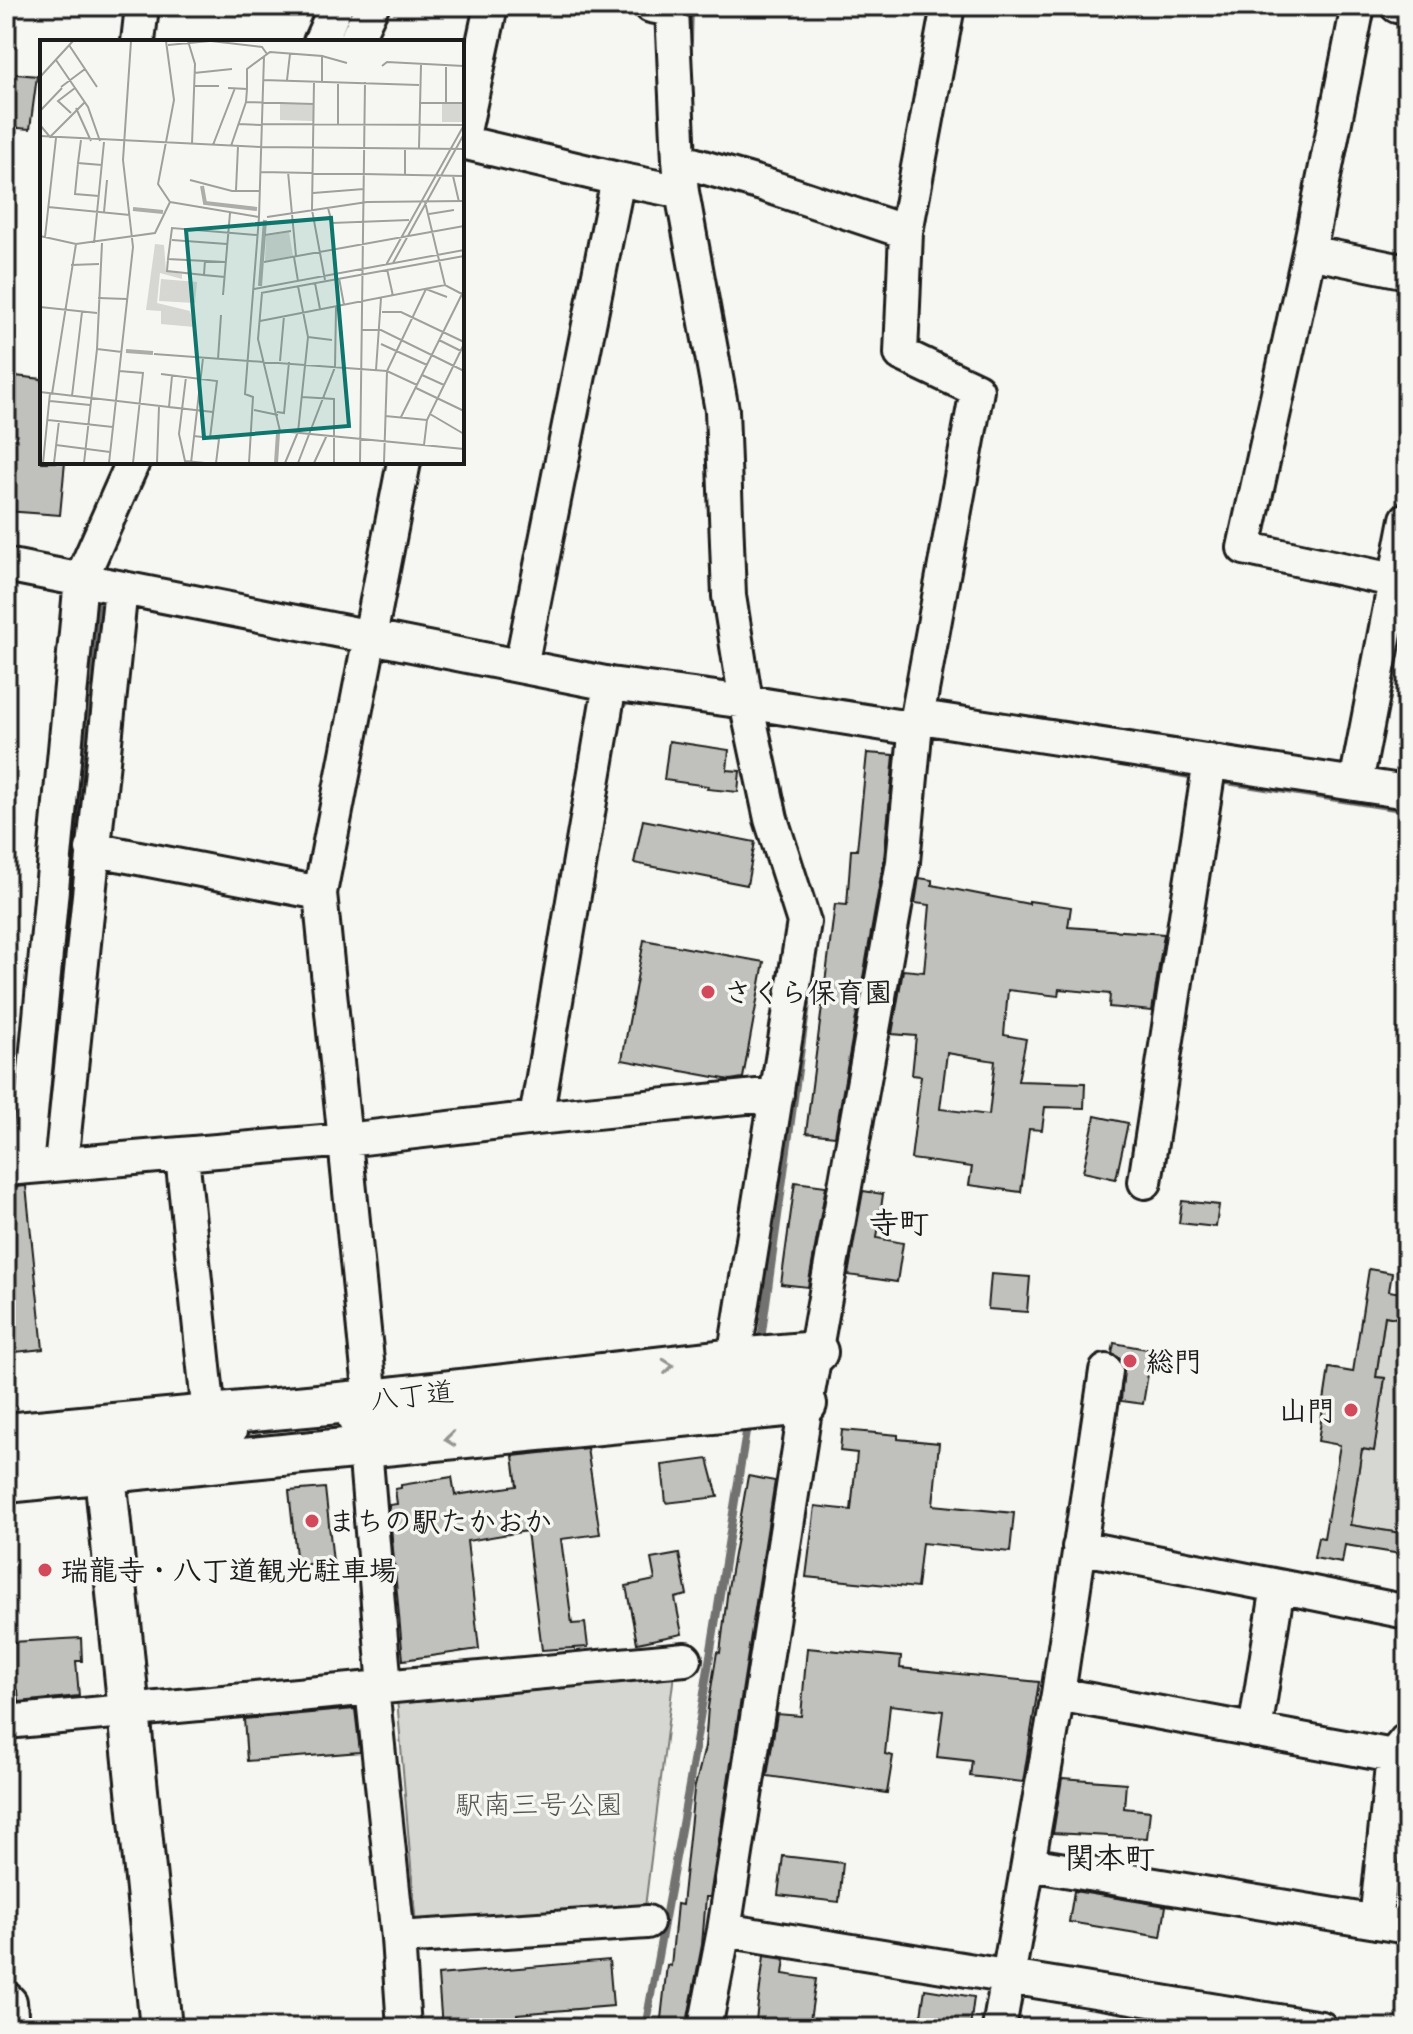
<svg xmlns="http://www.w3.org/2000/svg" width="1413" height="2034" font-family="'Patrick Hand','Klee One',sans-serif">
<rect width="100%" height="100%" fill="#f6f6f2"/>
<filter id="ink" filterUnits="userSpaceOnUse"><feTurbulence type="fractalNoise" baseFrequency=".0125" numOctaves="2"/><feDisplacementMap in="SourceGraphic" scale="16" xChannelSelector="R" yChannelSelector="G"/><feConvolveMatrix kernelMatrix="1 2 1 2 8 2 1 2 1" color-interpolation-filters="sRGB"/></filter>
<g filter="url(#ink)">
<path fill="#d6d6d2" stroke="#797977" stroke-width="2" d="M 1385,1316 L 1407,1320 L 1407,1524 L 1404,1524 L 1402,1533 L 1350,1525 L 1362,1449 L 1374,1450 L 1385,1378 L 1376,1377 Z
M 674,1674 L 644,1915 L 416,1926 L 397,1699 Z"/>
<g fill="none" stroke-linecap="round" stroke-linejoin="round">
<path stroke="#727271" stroke-width="8" d="M 689,41 L 690,6
M 1155,769 L 1201,777
M 1214,779 L 1407,809
M 47,1113 L 102,590
M 760,1347 L 807,1004
M 645,2028 L 690,1780 L 748,1420"/>
</g>
<path fill="#c0c0bd" stroke="#1c1c1c" stroke-width="2" fill-rule="evenodd" d="M 6,73 L 37,76 L 30,129 L 6,127 Z
M 6,375 L 42,379 L 42,462 L 65,462 L 60,515 L 6,511 Z
M 669,741 L 729,750 L 727,770 L 740,771 L 738,792 L 707,789 L 708,786 L 664,780 Z
M 867,753 L 894,755 L 884,859 L 835,1136 L 806,1133 L 835,904 L 847,905 L 851,850 L 857,850 Z
M 643,820 L 755,842 L 747,885 L 634,863 Z
M 919,878 L 932,880 L 932,885 L 1029,904 L 1029,901 L 1071,907 L 1068,927 L 1164,934 L 1152,1011 L 1109,1007 L 1110,994 L 1059,989 L 1058,996 L 1008,990 L 1004,1035 L 1026,1039 L 1018,1081 L 1085,1083 L 1084,1108 L 1045,1107 L 1042,1130 L 1029,1129 L 1021,1192 L 969,1185 L 972,1167 L 911,1159 L 921,1076 L 912,1075 L 916,1036 L 892,1034 L 903,970 L 924,972 L 930,905 L 915,903 ZM 947,1053 L 995,1061 L 989,1115 L 940,1109 Z
M 644,940 L 764,962 L 743,1078 L 730,1080 L 622,1060 Z
M 1095,1116 L 1128,1123 L 1116,1179 L 1083,1172 Z
M 795,1182 L 826,1186 L 808,1287 L 781,1284 Z
M 26,1186 L 43,1349 L 6,1353 L 6,1188 Z
M 863,1191 L 883,1194 L 877,1238 L 903,1243 L 897,1282 L 848,1275 Z
M 1182,1201 L 1219,1205 L 1216,1227 L 1179,1223 Z
M 1369,1269 L 1392,1273 L 1389,1291 L 1407,1294 L 1407,1320 L 1385,1316 L 1376,1377 L 1385,1378 L 1374,1451 L 1362,1449 L 1350,1525 L 1407,1534 L 1407,1555 L 1345,1545 L 1342,1563 L 1314,1558 L 1318,1537 L 1324,1538 L 1340,1445 L 1318,1441 L 1329,1368 L 1353,1372 Z
M 991,1274 L 1030,1277 L 1027,1312 L 988,1309 Z
M 1114,1343 L 1152,1350 L 1143,1404 L 1121,1401 L 1124,1365 L 1118,1357 L 1112,1354 Z
M 842,1430 L 898,1435 L 898,1439 L 939,1443 L 933,1505 L 1014,1513 L 1010,1552 L 922,1543 L 917,1588 L 806,1577 L 815,1506 L 851,1510 L 857,1453 L 840,1451 Z
M 587,1448 L 600,1534 L 561,1539 L 572,1624 L 585,1623 L 588,1647 L 542,1650 L 527,1531 L 467,1541 L 479,1649 L 403,1660 L 389,1505 L 397,1504 L 395,1489 L 401,1488 L 401,1485 L 452,1477 L 455,1495 L 517,1486 L 513,1456 Z
M 708,1459 L 718,1497 L 666,1503 L 662,1465 Z
M 748,1476 L 775,1481 L 710,1897 L 706,1897 L 702,1945 L 686,2028 L 660,2028 L 667,1965 L 671,1966 L 677,1904 L 682,1905 L 694,1790 L 705,1747 L 708,1707 L 717,1652 L 720,1653 L 728,1588 Z
M 325,1488 L 333,1562 L 297,1565 L 289,1491 Z
M 679,1554 L 687,1595 L 675,1598 L 682,1634 L 637,1643 L 626,1586 L 655,1580 L 651,1559 Z
M 81,1638 L 82,1661 L 76,1661 L 79,1696 L 19,1702 L 18,1690 L 6,1691 L 6,1649 L 12,1649 L 12,1642 Z
M 807,1648 L 901,1657 L 900,1668 L 1039,1682 L 1023,1782 L 970,1776 L 972,1761 L 937,1757 L 943,1711 L 890,1705 L 885,1754 L 893,1756 L 887,1793 L 767,1776 L 777,1714 L 801,1716 Z
M 355,1709 L 360,1752 L 247,1761 L 244,1719 Z
M 1062,1778 L 1126,1783 L 1124,1808 L 1150,1811 L 1147,1838 L 1053,1833 Z
M 783,1856 L 843,1863 L 839,1902 L 778,1895 Z
M 1074,1891 L 1166,1906 L 1161,1937 L 1069,1922 Z
M 764,1956 L 785,1959 L 783,1974 L 816,1979 L 809,2028 L 755,2028 Z
M 609,1960 L 613,2006 L 517,2014 L 518,2028 L 442,2028 L 438,1975 Z
M 925,1989 L 974,1997 L 970,2028 L 919,2028 Z"/>
<g fill="none" stroke-linecap="round" stroke-linejoin="round">
<g stroke="#1c1c1c" stroke-width="30">
<path id="pedestrian" d="M 351,1422 L 810,1381
M 6,1457 L 234,1432"/>
</g>
<g stroke="#1c1c1c" stroke-width="38">
<path id="minor" d="M 651,6 L 672,10 L 679,160 L 682,192 L 722,410 L 729,596 L 746,702 L 771,819 L 804,922 L 734,1359
M 1358,6 L 1309,252 L 1244,548 L 1407,583
M 1397,6 L 1407,8
M 138,42 L 142,6
M 320,42 L 336,6
M 355,42 L 372,6
M 462,141 L 491,6
M 462,142 L 618,179
M 679,160 L 765,185 L 906,232
M 1309,252 L 1407,272
M 6,565 L 610,684 L 746,702 L 897,726 L 916,723 L 927,718 L 1407,792
M 521,666 L 618,179 L 682,192
M 1356,783 L 1407,519
M 92,849 L 320,893
M 536,1118 L 610,684
M 182,1156 L 209,1415
M 61,1164 L 121,588
M 26,1167 L 81,579 L 133,462
M 6,1169 L 346,1140 L 536,1118 L 777,1094
M 1145,1182 L 1210,761
M 371,1400 L 320,893 L 404,462
M 365,1448 L 385,1687
M 1079,1547 L 1278,1586 L 1255,1731
M 1278,1586 L 1407,1612
M 372,1688 L 398,1938 L 404,2028
M 1058,1694 L 1393,1756 L 1407,1739
M 6,1722 L 685,1659
M 1029,1864 L 1407,1927
M 1376,1922 L 1393,1756
M 724,1930 L 1321,2028
M 398,1938 L 647,1922
M 6,1998 L 10,2002 L 12,2028
M 705,2028 L 724,1930 L 806,1404 L 903,862 L 916,723 L 977,390 L 901,354 L 906,232 L 948,6
M 999,2028 L 1058,1694 L 1106,1371"/>
</g>
<g stroke="#1c1c1c" stroke-width="46">
<path id="tertiary" d="M 6,1434 L 371,1400 L 734,1359 L 817,1352
M 104,1443 L 107,1494 L 161,2028
M 6,1482 L 806,1404"/>
</g>
<use href="#pedestrian" stroke="#f6f6f2" stroke-width="24"/>
<use href="#minor" stroke="#f6f6f2" stroke-width="32"/>
<use href="#tertiary" stroke="#f6f6f2" stroke-width="40"/>
</g>
<defs><path id="oneway-chevron" d="M-2-3.5L2.5 0L-2 3.5" fill="none" stroke-width="1.6" stroke-linecap="round" stroke-linejoin="round" transform="scale(2)"/></defs>
<g stroke="#949492">
<use href="#oneway-chevron" transform="translate(668 1366) rotate(-6)"/>
<use href="#oneway-chevron" transform="translate(450 1439) rotate(174)"/>
</g>
</g>
<g fill="#d1495b" stroke="#f6f6f2" stroke-width="3">
<circle cx="708" cy="992" r="8"/>
<circle cx="1130" cy="1361" r="8"/>
<circle cx="1351" cy="1410" r="8"/>
<circle cx="312" cy="1521" r="8"/>
<circle cx="45" cy="1570" r="8"/>
</g>
<g text-anchor="middle" dominant-baseline="central" stroke-width="7" stroke-linejoin="round" paint-order="stroke">
<g font-size="28" font-weight="bold" fill="#1c1c1c" stroke="#f6f6f2" text-anchor="start">
<text x="724" y="992">さくら保育園</text>
<text x="1146" y="1361">総門</text>
<text x="1335" y="1410" text-anchor="end">山門</text>
<text x="328" y="1521">まちの駅たかおか</text>
<text x="61" y="1570">瑞龍寺・八丁道観光駐車場</text>
</g>
<g font-size="28" fill="#1c1c1c" stroke="#f6f6f2">
<text transform="translate(412 1395) rotate(-6)">八丁道</text>
</g>
<g font-size="28" fill="#545453" stroke="#f6f6f2">
<text x="539" y="1804">駅南三号公園</text>
</g>
<g font-size="30" font-weight="bold" fill="#1c1c1c" stroke="#f6f6f2">
<text x="899" y="1222">寺町</text>
<text x="1110" y="1857">関本町</text>
</g>
</g>
<g transform="translate(40 40)">
<rect width="424" height="424" fill="#f6f6f2"/>
<path d="M 240,63 L 273,64 L 273,81 L 240,80 ZM 402,63 L 424,63 L 424,82 L 402,82 ZM 249,192 L 253,216 L 225,221 L 226,196 ZM 115,204 L 124,205 L 126,231 L 142,234 L 142,239 L 120,233 L 117,263 L 150,271 L 154,287 L 121,284 L 121,271 L 106,270 ZM 121,239 L 157,242 L 155,263 L 119,261 Z" fill="#d6d6d2"/>
<path fill="none" stroke="#acaca9" stroke-width="4" d="M 162,146 L 165,163 L 217,169M 93,169 L 123,172M 220,246 L 225,180M 86,311 L 113,313M 236,423 L 238,393"/>
<path fill="none" stroke="#9f9f9c" stroke-width="2" d="M 148,1 L 155,24 L 152,104M 171,1 L 222,7 L 227,14M 29,5 L 57,47M 128,5 L 170,1M 282,16 L 307,23M 16,20 L 48,67 L 60,101M 342,26 L 347,22 L 424,26M 154,33 L 192,29M 0,37 L 33,1M 223,40 L 379,45M 247,40 L 250,14M 274,41 L 272,170 L 285,240M 154,46 L 179,46M 21,47 L 45,29M 188,48 L 207,49 L 206,62 L 274,64M 207,49 L 207,29 L 230,12 L 282,16 L 282,42M 379,63 L 424,63M 406,63 L 406,27M 36,68 L 51,101M 0,71 L 22,48M 31,73 L 18,61 L 35,48M 198,84 L 222,85M 222,84 L 424,85M 0,85 L 10,97 L 45,62M 298,85 L 298,42M 0,96 L 221,107 L 424,109M 41,100 L 38,123 L 62,125M 173,105 L 195,48M 191,106 L 206,62M 365,108 L 365,135M 379,108 L 381,25M 38,123 L 35,154 L 59,156M 221,132 L 424,136M 248,132 L 256,216M 413,136 L 419,162M 150,140 L 192,151 L 220,151M 196,150 L 198,106M 273,153 L 324,149M 130,162 L 219,177M 385,162 L 405,245M 8,167 L 90,175M 288,168 L 292,183 L 369,180M 64,172 L 67,140M 389,174 L 414,170M 227,177 L 327,162 L 424,161M 225,195 L 251,191M 0,196 L 36,204 L 115,193 L 130,162 L 118,144 L 134,60 L 126,1M 5,197 L 16,98M 132,200 L 187,204M 54,203 L 64,102M 254,217 L 258,241M 128,219 L 127,231 L 164,235M 165,220 L 164,235 L 185,237M 185,222 L 128,219 L 132,188 L 217,195M 224,222 L 424,186M 353,223 L 424,94M 31,225 L 59,224M 346,225 L 424,85M 347,229 L 353,256M 299,238 L 304,265M 275,243 L 280,269M 214,249 L 424,210M 221,253 L 424,216M 222,253 L 218,299 L 240,391 L 424,409M 183,255 L 190,173M 58,258 L 87,259M 0,267 L 57,273M 342,272 L 361,272 L 424,302M 220,281 L 405,245 L 422,254M 322,290 L 341,290 L 424,331M 268,297 L 292,300M 399,300 L 421,311M 341,304 L 387,325M 57,309 L 82,312M 114,314 L 347,331 L 377,345M 178,319 L 181,275M 240,321 L 244,276M 336,330 L 341,258M 79,331 L 103,333 L 93,423M 121,334 L 177,341 L 170,398M 382,335 L 404,345M 132,336 L 129,367 L 173,372M 146,337 L 139,394 L 145,421 L 165,423M 376,348 L 424,371M 0,352 L 129,367M 12,354 L 36,204M 32,356 L 42,272M 262,357 L 294,359 L 294,423M 10,361 L 50,365M 214,370 L 238,375M 237,372 L 244,373 L 249,322M 390,374 L 424,394M 345,376 L 387,380M 361,377 L 424,250M 8,380 L 73,387M 154,396 L 179,399 L 176,423M 16,405 L 70,412M 384,405 L 387,380 L 424,304M 3,423 L 10,353M 14,423 L 19,381M 44,423 L 57,309 L 62,203M 69,423 L 93,207 L 83,120 L 91,1M 117,423 L 119,366M 151,423 L 163,318M 209,423 L 213,357 L 205,354 L 219,177 L 224,16M 245,423 L 258,392 L 268,297 L 258,246M 258,423 L 295,327 L 296,267M 274,423 L 287,395M 320,423 L 325,42M 344,423 L 347,331 L 386,249 L 407,257"/>
<path fill="#0f766e" fill-opacity="0.15" stroke="#0f766e" stroke-width="4" d="M 291,178 L 309,386 L 164,398 L 146,190 Z"/>
<rect width="424" height="424" fill="none" stroke="#1c1c1c" stroke-width="4"/>
</g>
<rect width="1413" height="2034" fill="none" stroke="#f6f6f2" stroke-width="32"/>
<rect x="16" y="16" width="1381" height="2002" fill="none" stroke="#1c1c1c" stroke-width="3" filter="url(#ink)"/>
</svg>
